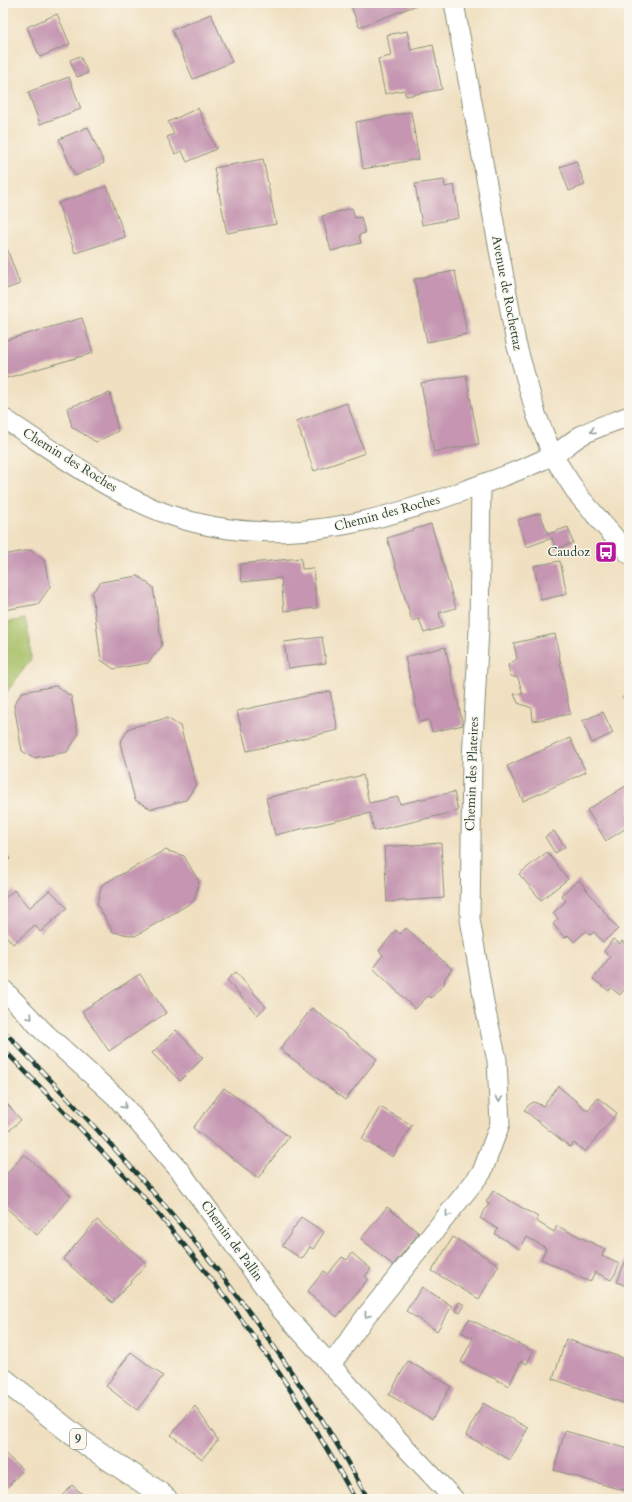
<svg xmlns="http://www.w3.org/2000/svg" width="632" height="1502" font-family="Cardo,serif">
<rect width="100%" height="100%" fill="#fbf7ec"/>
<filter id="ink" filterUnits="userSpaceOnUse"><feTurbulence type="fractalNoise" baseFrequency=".025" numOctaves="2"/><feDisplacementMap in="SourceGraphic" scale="8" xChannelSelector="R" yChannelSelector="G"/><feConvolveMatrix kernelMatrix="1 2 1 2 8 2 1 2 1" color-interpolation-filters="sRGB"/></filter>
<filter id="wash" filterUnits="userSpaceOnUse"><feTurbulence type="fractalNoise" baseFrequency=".012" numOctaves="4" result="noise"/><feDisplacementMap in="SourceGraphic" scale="16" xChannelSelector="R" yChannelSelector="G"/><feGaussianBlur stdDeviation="0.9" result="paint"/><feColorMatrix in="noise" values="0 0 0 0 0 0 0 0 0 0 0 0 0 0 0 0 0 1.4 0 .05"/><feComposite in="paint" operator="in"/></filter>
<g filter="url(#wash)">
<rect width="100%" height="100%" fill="#f0e0c1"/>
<path fill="#a4bd63" stroke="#627d4c" d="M 25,619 L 30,641 L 31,659 L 4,696 L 3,623 Z"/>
<g id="blocks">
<path fill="#c595b1" d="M 350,3 L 416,3 L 417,5 L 359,27 Z
M 57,14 L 70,44 L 40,57 L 27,27 Z
M 211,14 L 232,62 L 193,79 L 172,30 Z
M 407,31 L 411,50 L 433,45 L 442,89 L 406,96 L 404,90 L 385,94 L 378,59 L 391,56 L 387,35 Z
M 80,56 L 88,73 L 77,77 L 70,60 Z
M 69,77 L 81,109 L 40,124 L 28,92 Z
M 198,108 L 216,149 L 187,162 L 182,151 L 175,154 L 167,137 L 174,134 L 168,122 Z
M 411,112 L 419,159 L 363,169 L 356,122 Z
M 88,127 L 104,163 L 75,176 L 59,139 Z
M 263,159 L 276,224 L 227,233 L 214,168 Z
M 576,161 L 585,185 L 569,191 L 560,167 Z
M 444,180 L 445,187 L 454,185 L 459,218 L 422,225 L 415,184 Z
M 107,186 L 125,237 L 75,253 L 58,203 Z
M 352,208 L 355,218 L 361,217 L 365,233 L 359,235 L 361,243 L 331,251 L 322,216 Z
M 3,238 L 20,284 L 3,290 Z
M 455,271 L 467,334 L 427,342 L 414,279 Z
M 82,318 L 93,353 L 3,379 L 3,341 Z
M 466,375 L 479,444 L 434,452 L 421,383 Z
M 110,393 L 118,431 L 96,442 L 72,427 L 67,408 Z
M 347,403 L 365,453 L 314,471 L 296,421 Z
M 540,513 L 548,534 L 568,527 L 573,543 L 556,549 L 552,538 L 527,547 L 518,520 Z
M 431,524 L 456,608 L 439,613 L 443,627 L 424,633 L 419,619 L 412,621 L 387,538 Z
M 30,550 L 44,560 L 50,587 L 38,604 L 4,610 L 3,555 Z
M 301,558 L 302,569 L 313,568 L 317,608 L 284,611 L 281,578 L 242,582 L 240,564 Z
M 560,561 L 567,594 L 541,600 L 534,566 Z
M 138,576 L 153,587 L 162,646 L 148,663 L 114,669 L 101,660 L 92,593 L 101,582 Z
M 555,634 L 570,714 L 533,721 L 532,708 L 518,703 L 514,694 L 523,694 L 518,678 L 511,676 L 508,665 L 517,659 L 514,643 Z
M 322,637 L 326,663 L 288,668 L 284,642 Z
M 445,647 L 463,725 L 432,732 L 429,720 L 420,722 L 405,657 Z
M 56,686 L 71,696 L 78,735 L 67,752 L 33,758 L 22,751 L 14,705 L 22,692 Z
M 330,691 L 338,730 L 247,751 L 237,711 Z
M 629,693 L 629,704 L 623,697 Z
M 603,712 L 613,733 L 592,743 L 582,721 Z
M 167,718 L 180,726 L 196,784 L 186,800 L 151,809 L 135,800 L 120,743 L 129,728 Z
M 570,738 L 586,772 L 523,801 L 507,766 Z
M 363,775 L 369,803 L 398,797 L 400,804 L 454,792 L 458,811 L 374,831 L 370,813 L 275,835 L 266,798 Z
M 629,784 L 629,826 L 606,841 L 587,810 Z
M 554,831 L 565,847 L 555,853 L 545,837 Z
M 441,843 L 444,898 L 387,902 L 384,847 Z
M 3,848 L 10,859 L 3,863 Z
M 165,850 L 184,856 L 199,882 L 194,901 L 135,936 L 113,932 L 97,904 L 102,885 Z
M 547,852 L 568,879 L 541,900 L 519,874 Z
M 579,880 L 618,929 L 603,942 L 594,932 L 590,935 L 586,931 L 574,942 L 568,935 L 565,938 L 553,924 L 558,919 L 553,913 L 566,901 L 561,895 Z
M 14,890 L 29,908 L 50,890 L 67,908 L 40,932 L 35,925 L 13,944 L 3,932 L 3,900 Z
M 406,928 L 452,969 L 445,978 L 444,984 L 431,998 L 428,996 L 415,1009 L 373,968 L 383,955 L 379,951 L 396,930 L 400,934 Z
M 613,939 L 620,944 L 622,941 L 629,947 L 629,983 L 620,995 L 611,988 L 609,991 L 593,979 L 610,957 L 604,951 Z
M 236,972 L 266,1007 L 257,1015 L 227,980 Z
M 140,974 L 166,1013 L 109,1051 L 82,1011 Z
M 312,1008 L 377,1059 L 345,1100 L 280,1049 Z
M 176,1030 L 203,1058 L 180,1081 L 152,1053 Z
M 558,1086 L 588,1111 L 598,1098 L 617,1113 L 585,1152 L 574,1143 L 570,1147 L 524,1110 L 530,1104 L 534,1102 L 543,1106 Z
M 224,1088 L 289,1137 L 258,1178 L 193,1128 Z
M 3,1099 L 21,1120 L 3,1136 Z
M 380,1107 L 412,1125 L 393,1157 L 362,1139 Z
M 24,1154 L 71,1196 L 37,1235 L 3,1205 L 3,1178 Z
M 493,1191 L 538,1217 L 536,1221 L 554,1232 L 557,1226 L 605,1249 L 602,1256 L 619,1264 L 615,1274 L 611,1280 L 595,1272 L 590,1282 L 541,1259 L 546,1248 L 527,1237 L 520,1249 L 495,1234 L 498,1229 L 480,1218 L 489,1204 L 486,1202 Z
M 387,1207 L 419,1233 L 393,1265 L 361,1239 Z
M 301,1217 L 324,1232 L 313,1249 L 310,1247 L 302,1259 L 282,1246 Z
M 97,1220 L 147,1264 L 112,1303 L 63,1259 Z
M 453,1237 L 499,1265 L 479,1299 L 432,1271 Z
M 352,1253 L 371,1269 L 365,1276 L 368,1279 L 337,1317 L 307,1292 L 324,1271 L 328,1274 L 342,1257 L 347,1260 Z
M 629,1253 L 629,1287 L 617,1282 Z
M 422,1287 L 452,1306 L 437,1331 L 406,1311 Z
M 459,1302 L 465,1305 L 460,1313 L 455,1310 Z
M 469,1319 L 533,1351 L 527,1364 L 521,1361 L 509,1386 L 461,1362 L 473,1338 L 461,1332 Z
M 566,1339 L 629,1360 L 629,1405 L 553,1379 Z
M 131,1352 L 163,1376 L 137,1410 L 106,1386 Z
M 408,1361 L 451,1386 L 432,1419 L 389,1395 Z
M 483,1403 L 528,1428 L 510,1460 L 466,1435 Z
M 195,1406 L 218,1440 L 202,1459 L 171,1435 Z
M 565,1431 L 629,1449 L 629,1492 L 554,1470 Z
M 3,1452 L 23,1470 L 3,1492 Z
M 72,1485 L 88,1499 L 59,1499 Z"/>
</g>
</g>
<g filter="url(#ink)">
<use href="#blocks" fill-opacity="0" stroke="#888e7a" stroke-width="1"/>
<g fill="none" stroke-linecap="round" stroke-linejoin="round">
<g stroke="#888e7a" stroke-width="21">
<path id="minor" d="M 454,3 L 516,343 L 536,414 L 553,456 L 578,495 L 629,554
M 3,418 C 54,451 112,495 170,515 C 269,550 371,525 466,490 C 494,480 523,470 551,456 C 562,451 571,441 582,435 C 596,427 614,422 629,416
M 3,989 L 43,1031 L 116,1097 L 181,1172 L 281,1310 L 391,1432 L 454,1499
M 331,1365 L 366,1316 L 482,1172 L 500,1124 L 497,1060 L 485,1008 L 470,919 L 472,759 L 479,629 L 481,485"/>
</g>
<g stroke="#888e7a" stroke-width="24">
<path id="primary" d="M 3,1379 L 83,1442 L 158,1492 L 166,1499"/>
</g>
<use href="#minor" stroke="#fff" stroke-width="19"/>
<use href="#primary" stroke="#fff" stroke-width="22"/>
<g stroke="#1f3d34" stroke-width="4.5">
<path id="rail" d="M 3,1030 C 80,1111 158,1192 226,1281 C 279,1350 327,1423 368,1499
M 3,1049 C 56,1103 110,1158 160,1216 C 234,1303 301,1398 355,1499"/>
</g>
<use href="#rail" stroke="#fbf7ec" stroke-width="3" stroke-dasharray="9" stroke-linecap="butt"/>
</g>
<defs><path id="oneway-chevron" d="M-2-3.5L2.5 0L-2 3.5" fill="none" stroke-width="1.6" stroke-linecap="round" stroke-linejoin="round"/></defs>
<g stroke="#8f9e9a">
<use href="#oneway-chevron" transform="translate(593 431) rotate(158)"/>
<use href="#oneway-chevron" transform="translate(30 1017) rotate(47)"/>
<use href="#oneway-chevron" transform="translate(499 1099) rotate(88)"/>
<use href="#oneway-chevron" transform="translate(124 1106) rotate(49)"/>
<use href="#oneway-chevron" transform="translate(448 1214) rotate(129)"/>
<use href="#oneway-chevron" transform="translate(367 1315) rotate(127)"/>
</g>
</g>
<defs>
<g id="bus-square" transform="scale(1.15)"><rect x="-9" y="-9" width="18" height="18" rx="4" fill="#b5179e" stroke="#fbf7ec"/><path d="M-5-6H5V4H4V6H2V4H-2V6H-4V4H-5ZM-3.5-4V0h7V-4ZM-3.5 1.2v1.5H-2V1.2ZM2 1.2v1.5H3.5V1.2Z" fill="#fff"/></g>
</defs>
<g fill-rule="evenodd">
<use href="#bus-square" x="606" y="552"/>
</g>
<g text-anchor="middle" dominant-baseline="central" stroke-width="3" stroke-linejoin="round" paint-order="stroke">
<rect fill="#fbf7ec" stroke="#61756b" stroke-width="1" x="70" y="1429" width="16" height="20" rx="3"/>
<g font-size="12" font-weight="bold" fill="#1f3d34">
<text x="78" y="1439">9</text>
</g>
<g font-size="13" fill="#1f3d34" stroke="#fbf7ec">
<text transform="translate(507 293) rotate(79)">Avenue de Rochettaz</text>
<text transform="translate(70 460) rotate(32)">Chemin des Roches</text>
<text transform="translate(387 513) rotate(-15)">Chemin des Roches</text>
<text transform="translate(472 774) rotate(-88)">Chemin des Plateires</text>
<text transform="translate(232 1241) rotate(54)">Chemin de Pallin</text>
</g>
<g font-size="13" fill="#1f3d34" stroke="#fbf7ec" text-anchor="end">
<text x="590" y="552">Caudoz</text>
</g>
</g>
<rect width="632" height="1502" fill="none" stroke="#fbf7ec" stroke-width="16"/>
</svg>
